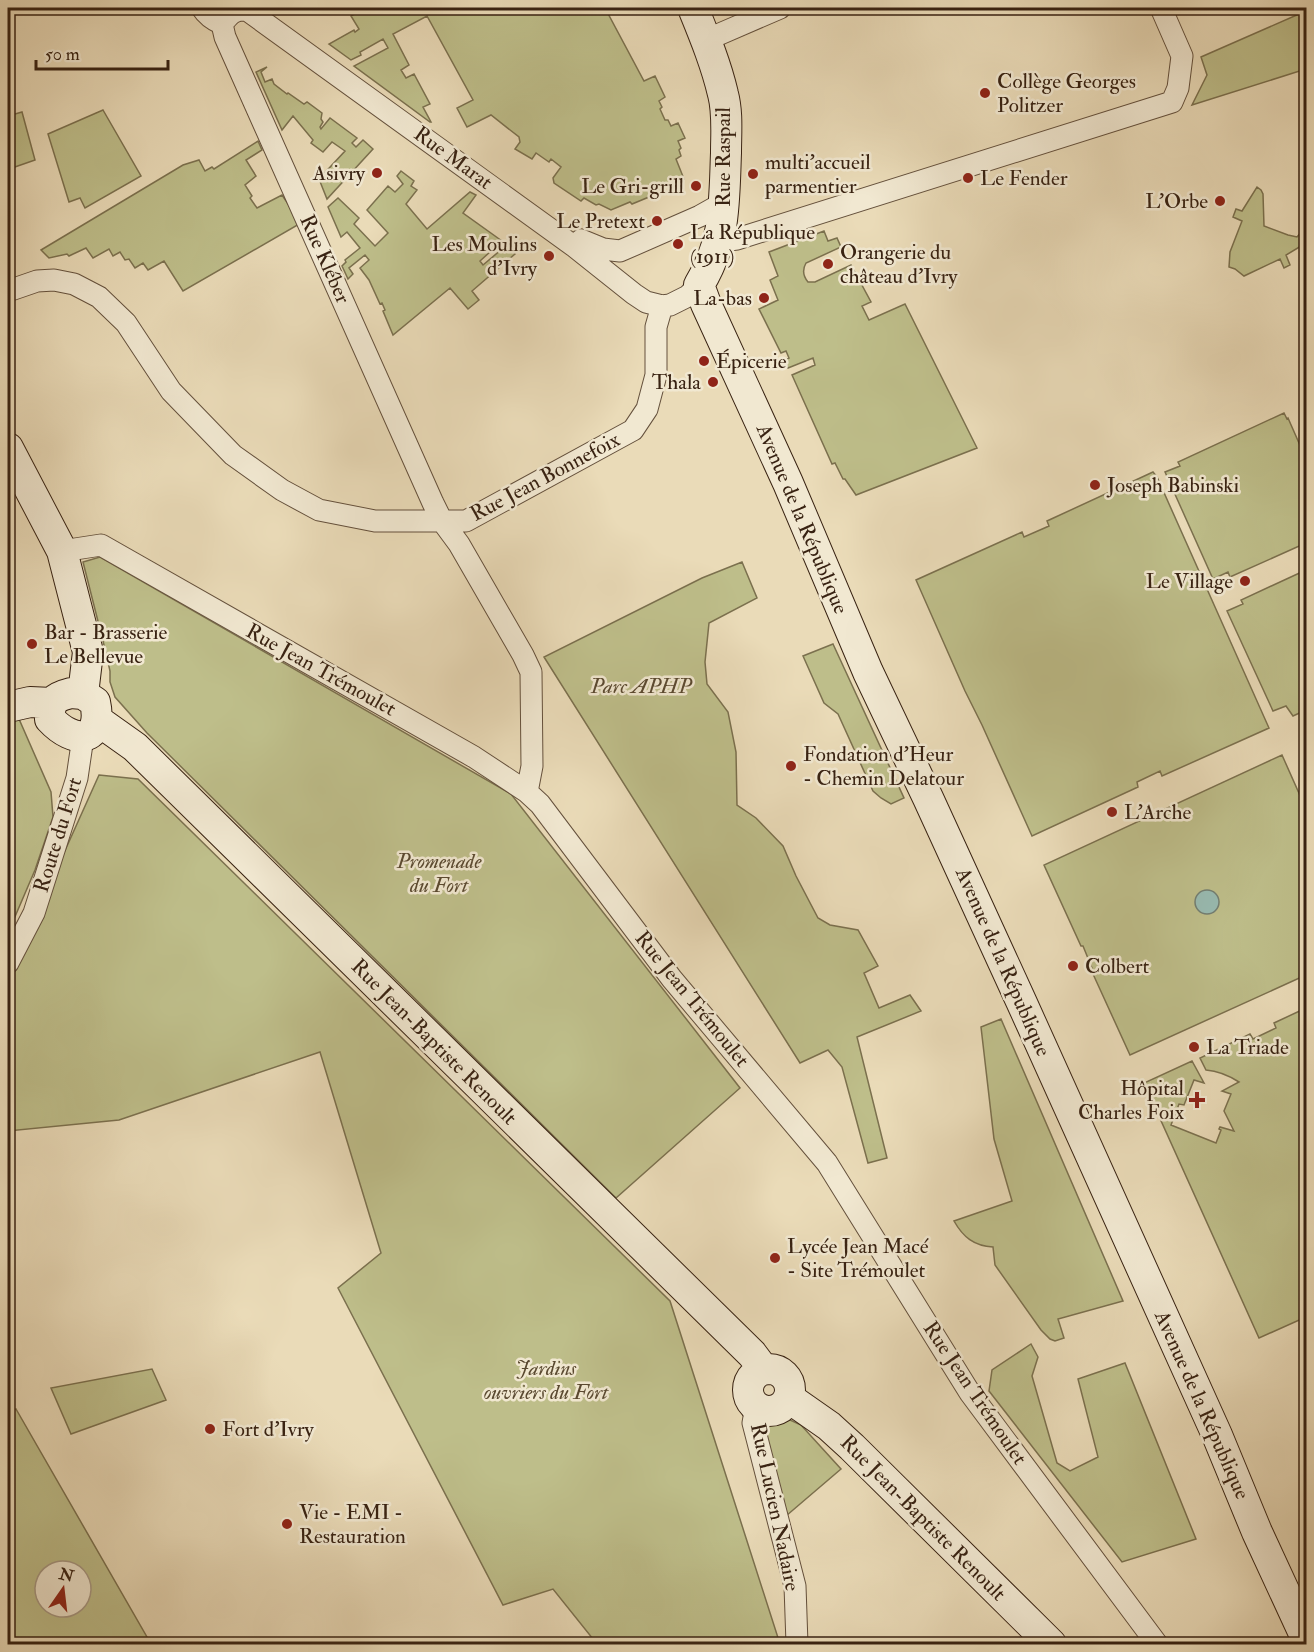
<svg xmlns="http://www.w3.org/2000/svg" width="1314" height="1652" font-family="'IM FELL Double Pica',serif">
<rect width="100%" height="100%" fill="#eadbb8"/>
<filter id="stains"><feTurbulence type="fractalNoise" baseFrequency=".00333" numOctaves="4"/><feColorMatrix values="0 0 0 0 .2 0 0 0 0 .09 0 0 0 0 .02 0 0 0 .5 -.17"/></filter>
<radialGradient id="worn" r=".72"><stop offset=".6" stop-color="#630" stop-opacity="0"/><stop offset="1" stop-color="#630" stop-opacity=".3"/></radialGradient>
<path fill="#bebe8a" stroke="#7b704e" stroke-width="1.5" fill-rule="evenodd" d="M 365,8 L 605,8 L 644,81 L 655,76 L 665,97 L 659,101 L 662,107 L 660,109 L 665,120 L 668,120 L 671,126 L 678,123 L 685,138 L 678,141 L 681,148 L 679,150 L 681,156 L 676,159 L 684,179 L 660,189 L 661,192 L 632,204 L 630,202 L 611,210 L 599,204 L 596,205 L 584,198 L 581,201 L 554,183 L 553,178 L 561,167 L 551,159 L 549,162 L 536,153 L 532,159 L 515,149 L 520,142 L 519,137 L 491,115 L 467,127 L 457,108 L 473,100 L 427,16 L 393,34 L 409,65 L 401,70 L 406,78 L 414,74 L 430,104 L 423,107 L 431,122 L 430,122 L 354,66 L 388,48 L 383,39 L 360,52 L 361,55 L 351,60 L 329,44 L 354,30 L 355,32 L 359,29 L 351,16 Z
M 1306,11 L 1306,69 L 1192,105 L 1207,75 L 1201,57 Z
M 267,67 L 261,72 L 265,82 L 272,79 L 274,84 L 287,94 L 288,93 L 304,104 L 307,102 L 322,113 L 321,119 L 323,122 L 320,127 L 321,129 L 330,118 L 357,138 L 352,143 L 356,147 L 363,140 L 373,149 L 327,199 L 319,179 L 345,151 L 332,142 L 323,152 L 311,143 L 313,140 L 293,116 L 282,130 L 256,72 Z
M 103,110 L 141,176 L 85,208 L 80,198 L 69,202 L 48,134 Z
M 22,112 L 35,160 L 12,168 L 8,152 L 8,116 Z
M 258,141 L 262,150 L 246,160 L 256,176 L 245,185 L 252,196 L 250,198 L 257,208 L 282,195 L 301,223 L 183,291 L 164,261 L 148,270 L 143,263 L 135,268 L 129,259 L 125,260 L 120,252 L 113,256 L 109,249 L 93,258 L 86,248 L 69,256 L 67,254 L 49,258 L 41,250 L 183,165 L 199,160 L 205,171 L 212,167 L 214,169 Z
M 401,171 L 414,181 L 411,186 L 417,190 L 406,204 L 427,229 L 470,192 L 476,195 L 463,213 L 502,241 L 480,261 L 483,265 L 502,249 L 504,252 L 510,247 L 513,247 L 516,250 L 513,252 L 515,254 L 472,291 L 479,300 L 468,309 L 450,288 L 393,335 L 383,311 L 385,310 L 382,303 L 380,304 L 369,280 L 360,268 L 369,260 L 365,255 L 349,268 L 353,274 L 348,279 L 342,266 L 346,262 L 345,260 L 360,248 L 347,232 L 341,237 L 328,207 L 338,198 L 359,218 L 354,224 L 375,246 L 388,233 L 367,210 L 388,186 L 395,192 L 403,184 L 397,176 Z
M 1257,187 L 1261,190 L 1263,194 L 1264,226 L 1288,235 L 1297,237 L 1303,230 L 1306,230 L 1306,243 L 1286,255 L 1290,265 L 1284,268 L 1280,259 L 1244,276 L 1235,269 L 1229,267 L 1230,252 L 1242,221 L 1233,217 L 1236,209 L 1242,211 Z
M 824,231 L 828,241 L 837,238 L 841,247 L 806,263 C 802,270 803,276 808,282 L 815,282 L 851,265 L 871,302 L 862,306 L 869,320 L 905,304 L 977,448 L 856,495 L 845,479 L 843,479 L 835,463 L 832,464 L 792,375 L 815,365 L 813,358 L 788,368 L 784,360 L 789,358 L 786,351 L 781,353 L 759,309 L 778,300 L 770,280 L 778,276 L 769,252 Z
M 1284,413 L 1287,419 L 1288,418 L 1306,459 L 1306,543 L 1230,577 L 1228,572 L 1213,579 L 1165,472 L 1180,466 L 1178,462 Z
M 1153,472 L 1157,477 L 1269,728 L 1162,776 L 1160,771 L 1137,782 L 1138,787 L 1032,836 L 982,725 L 965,691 L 916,580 L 1022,532 L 1024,537 L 1049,526 L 1047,521 Z
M 100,557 L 511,794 L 740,1088 L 616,1198 L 147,733 L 115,697 L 110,682 L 110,671 L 106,653 L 83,562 Z
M 742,562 L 757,598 L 709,623 L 705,662 L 707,684 L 728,712 L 736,752 L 737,805 L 756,818 L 783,846 L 796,876 L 818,918 L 830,925 L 858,930 L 878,966 L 864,973 L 879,1008 L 910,995 L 921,1011 L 857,1037 L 887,1158 L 868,1163 L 842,1067 L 828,1050 L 800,1063 L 544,657 L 702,578 Z
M 1306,570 L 1306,710 L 1293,716 L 1286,706 L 1273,711 L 1227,611 L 1243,604 L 1241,600 Z
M 833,644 L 904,798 L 891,804 L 881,798 L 873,791 L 838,714 L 824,703 L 803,656 Z
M 8,719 L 19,719 L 51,792 L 53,817 L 35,870 L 8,933 Z
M 1282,755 L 1306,809 L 1306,975 L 1130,1055 L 1093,974 L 1094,973 L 1083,946 L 1081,946 L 1044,865 Z
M 99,775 L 138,779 L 670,1301 L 780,1644 L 597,1644 L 553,1589 L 503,1605 L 338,1288 L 381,1253 L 320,1052 L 119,1120 L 8,1131 L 8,983 L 54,875 Z
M 1306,1008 L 1306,1052 L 1301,1067 L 1306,1069 L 1306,1317 L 1259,1338 L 1144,1083 L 1192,1061 L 1204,1083 L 1194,1080 L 1184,1105 L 1179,1104 L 1171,1125 L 1216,1143 L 1221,1130 L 1219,1129 L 1220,1127 L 1234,1131 L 1224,1111 L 1231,1094 L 1222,1091 L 1239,1082 C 1228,1075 1219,1071 1206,1070 L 1200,1058 L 1250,1034 L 1253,1039 L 1276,1028 L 1274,1023 Z
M 1001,1019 L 1123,1301 L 1058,1319 L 1064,1338 L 1055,1341 L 1050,1339 L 1041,1330 L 995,1265 L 993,1247 C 974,1246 963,1237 954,1221 L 1012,1201 L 994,1139 L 981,1027 Z
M 1031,1344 L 1038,1357 L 1032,1376 L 1057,1463 L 1070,1471 L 1098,1457 L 1078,1379 L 1125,1363 L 1196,1539 L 1122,1562 L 989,1391 L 992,1370 Z
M 152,1369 L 166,1400 L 71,1434 L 51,1388 Z
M 16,1409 L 151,1644 L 8,1644 L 8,1412 ZM 45,1571 L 81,1571 L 81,1607 L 45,1607 Z
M 788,1419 L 801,1425 L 841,1469 L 786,1516 L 763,1425 L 772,1421 Z"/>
<path fill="#98bbb2" stroke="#727e72" stroke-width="1.5" d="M1195 902a12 12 0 1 1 24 0a12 12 0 1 1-24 0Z"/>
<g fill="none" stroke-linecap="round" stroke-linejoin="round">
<g stroke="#64503c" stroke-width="23">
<path id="street" d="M 202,8 C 207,16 213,20 222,24
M 244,8 L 575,247 L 634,294 L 646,302 L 662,306 L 670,305 L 688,296 L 699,285
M 247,10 C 234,9 230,14 222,24 L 225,37 L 433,503 L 442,521 L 459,544 L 523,655 L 531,672 L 532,766 L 527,792
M 706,40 L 780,8
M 719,239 L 729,240 L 737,239 L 1172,102 L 1178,88 L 1182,56 L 1161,8
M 578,243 L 581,240 L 603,249 L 620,251 L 700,216 L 716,207
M 8,291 L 37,281 L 54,280 L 74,284 L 99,297 L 126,323 L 171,391 L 233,455 L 282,490 L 319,510 L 375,521 L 466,521 L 633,430 L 647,409 L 656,375 L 656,327 L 662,306
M 62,551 L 101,545 L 474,757 L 527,792 L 540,804 L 672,979 L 827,1163 L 970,1393 L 1157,1644
M 8,963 L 34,913 L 77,778 L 83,737
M 756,1406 L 753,1423 L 795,1586 L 797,1644"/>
</g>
<g stroke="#382212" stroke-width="32">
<path id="secondary" d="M 693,8 C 704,35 716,64 723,94 C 728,113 726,133 726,153 C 724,203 726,241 699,285 L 706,304 L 788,483 L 868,672 L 928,798 L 1021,1001 L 1217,1435 L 1257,1532 L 1306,1638
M 8,448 L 62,551 L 88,652 L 83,694
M 71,693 L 83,694 L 95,702 C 104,743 74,745 50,719 C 49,701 55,697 71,693 Z
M 8,707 L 30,702 L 52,703
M 97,720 L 135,747 L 752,1354 L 764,1370
M748 1390a21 21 0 1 1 42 0a21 21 0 1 1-42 0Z
M 789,1398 L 829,1426 L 852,1447 L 1051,1644"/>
</g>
<use href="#street" stroke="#f1e8d1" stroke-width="21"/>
<use href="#secondary" stroke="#f1e8d1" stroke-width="30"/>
</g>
<g fill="#8f2418" stroke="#f1e8d1" stroke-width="2">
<circle cx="985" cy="93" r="6"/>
<circle cx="377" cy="173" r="6"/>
<circle cx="753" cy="174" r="6"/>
<circle cx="968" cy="178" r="6"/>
<circle cx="696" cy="186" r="6"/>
<circle cx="1220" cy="201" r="6"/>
<circle cx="657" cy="221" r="6"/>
<circle cx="678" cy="244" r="6"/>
<circle cx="549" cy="256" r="6"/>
<circle cx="828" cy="264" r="6"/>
<circle cx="764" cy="298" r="6"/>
<circle cx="704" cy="361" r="6"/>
<circle cx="713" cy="382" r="6"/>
<circle cx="1095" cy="485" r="6"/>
<circle cx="1245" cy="581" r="6"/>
<circle cx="32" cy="644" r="6"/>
<circle cx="791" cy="766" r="6"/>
<circle cx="1112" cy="812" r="6"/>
<circle cx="1073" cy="966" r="6"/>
<circle cx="1194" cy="1047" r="6"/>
<path d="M1194 1091h6v6h6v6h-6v6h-6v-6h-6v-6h6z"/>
<circle cx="775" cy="1258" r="6"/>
<circle cx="210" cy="1429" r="6"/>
<circle cx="287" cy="1524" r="6"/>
</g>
<g text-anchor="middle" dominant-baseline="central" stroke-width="5" stroke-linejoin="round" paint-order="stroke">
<g font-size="21" fill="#382212" stroke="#f1e8d1" text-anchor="start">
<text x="997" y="81">Collège Georges<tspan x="997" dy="24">Politzer</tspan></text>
<text x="765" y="162">multi'accueil<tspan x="765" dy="24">parmentier</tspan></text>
<text x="365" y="173" text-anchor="end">Asivry</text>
<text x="980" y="178">Le Fender</text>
<text x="684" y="186" text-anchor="end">Le Gri-grill</text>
<text x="1208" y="201" text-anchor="end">L'Orbe</text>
<text x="645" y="221" text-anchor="end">Le Pretext</text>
<text x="690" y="232">La République<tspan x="690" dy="24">(1911)</tspan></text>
<text x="537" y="244" text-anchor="end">Les Moulins<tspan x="537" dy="24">d'Ivry</tspan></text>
<text x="840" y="252">Orangerie du<tspan x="840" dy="24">château d'Ivry</tspan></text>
<text x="752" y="298" text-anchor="end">La-bas</text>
<text x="716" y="361">Épicerie</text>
<text x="701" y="382" text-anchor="end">Thala</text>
<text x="1107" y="485">Joseph Babinski</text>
<text x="1233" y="581" text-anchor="end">Le Village</text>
<text x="44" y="632">Bar - Brasserie<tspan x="44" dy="24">Le Bellevue</tspan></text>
<text x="803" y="754">Fondation d'Heur<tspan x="803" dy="24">- Chemin Delatour</tspan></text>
<text x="1124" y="812">L'Arche</text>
<text x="1085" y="966">Colbert</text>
<text x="1206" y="1047">La Triade</text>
<text x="1184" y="1088" text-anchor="end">Hôpital<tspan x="1184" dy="24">Charles Foix</tspan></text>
<text x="787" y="1246">Lycée Jean Macé<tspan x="787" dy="24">- Site Trémoulet</tspan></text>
<text x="222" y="1429">Fort d'Ivry</text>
<text x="299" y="1512">Vie - EMI -<tspan x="299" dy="24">Restauration</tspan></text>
</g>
<g font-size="21" fill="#382212" stroke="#f1e8d1">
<text transform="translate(723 157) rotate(-90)">Rue Raspail</text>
<text transform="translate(453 158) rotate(36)">Rue Marat</text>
<text transform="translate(325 259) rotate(66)">Rue Kléber</text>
<text transform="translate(545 477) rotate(-28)">Rue Jean Bonnefoix</text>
<text transform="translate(802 519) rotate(67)">Avenue de la République</text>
<text transform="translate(321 670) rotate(29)">Rue Jean Trémoulet</text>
<text transform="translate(58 835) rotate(-73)">Route du Fort</text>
<text transform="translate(1003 962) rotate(66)">Avenue de la République</text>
<text transform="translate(692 999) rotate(51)">Rue Jean Trémoulet</text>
<text transform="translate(434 1042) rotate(45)">Rue Jean-Baptiste Renoult</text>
<text transform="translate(975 1393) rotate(56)">Rue Jean Trémoulet</text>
<text transform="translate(1202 1405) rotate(66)">Avenue de la République</text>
<text transform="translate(775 1507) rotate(78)">Rue Lucien Nadaire</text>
<text transform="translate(923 1518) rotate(45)">Rue Jean-Baptiste Renoult</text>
</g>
<g font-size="21" font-style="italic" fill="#5a4930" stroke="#f1e8d1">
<text x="641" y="686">Parc APHP</text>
<text x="439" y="861">Promenade<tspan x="439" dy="24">du Fort</tspan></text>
<text x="546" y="1368">Jardins<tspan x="546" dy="24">ouvriers du Fort</tspan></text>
</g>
</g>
<rect width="1314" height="1652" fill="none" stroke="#eadbb8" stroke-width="30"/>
<rect x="9" y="9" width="1296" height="1634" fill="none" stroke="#382212" stroke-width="3"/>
<rect x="15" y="15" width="1284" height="1622" fill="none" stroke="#382212" stroke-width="1.5"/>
<g transform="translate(63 1589) rotate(14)"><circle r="28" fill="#f1e8d1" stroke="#a79985" stroke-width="1.5"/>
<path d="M0-4.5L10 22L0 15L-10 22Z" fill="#8f2418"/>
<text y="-9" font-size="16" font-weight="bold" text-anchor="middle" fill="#382212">N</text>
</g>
<path d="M36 60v9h132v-9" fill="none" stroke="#382212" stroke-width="3"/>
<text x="45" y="60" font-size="18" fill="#382212" stroke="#f1e8d1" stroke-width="4.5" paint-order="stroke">50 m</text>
<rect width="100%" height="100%" filter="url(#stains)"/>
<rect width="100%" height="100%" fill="url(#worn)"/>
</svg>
